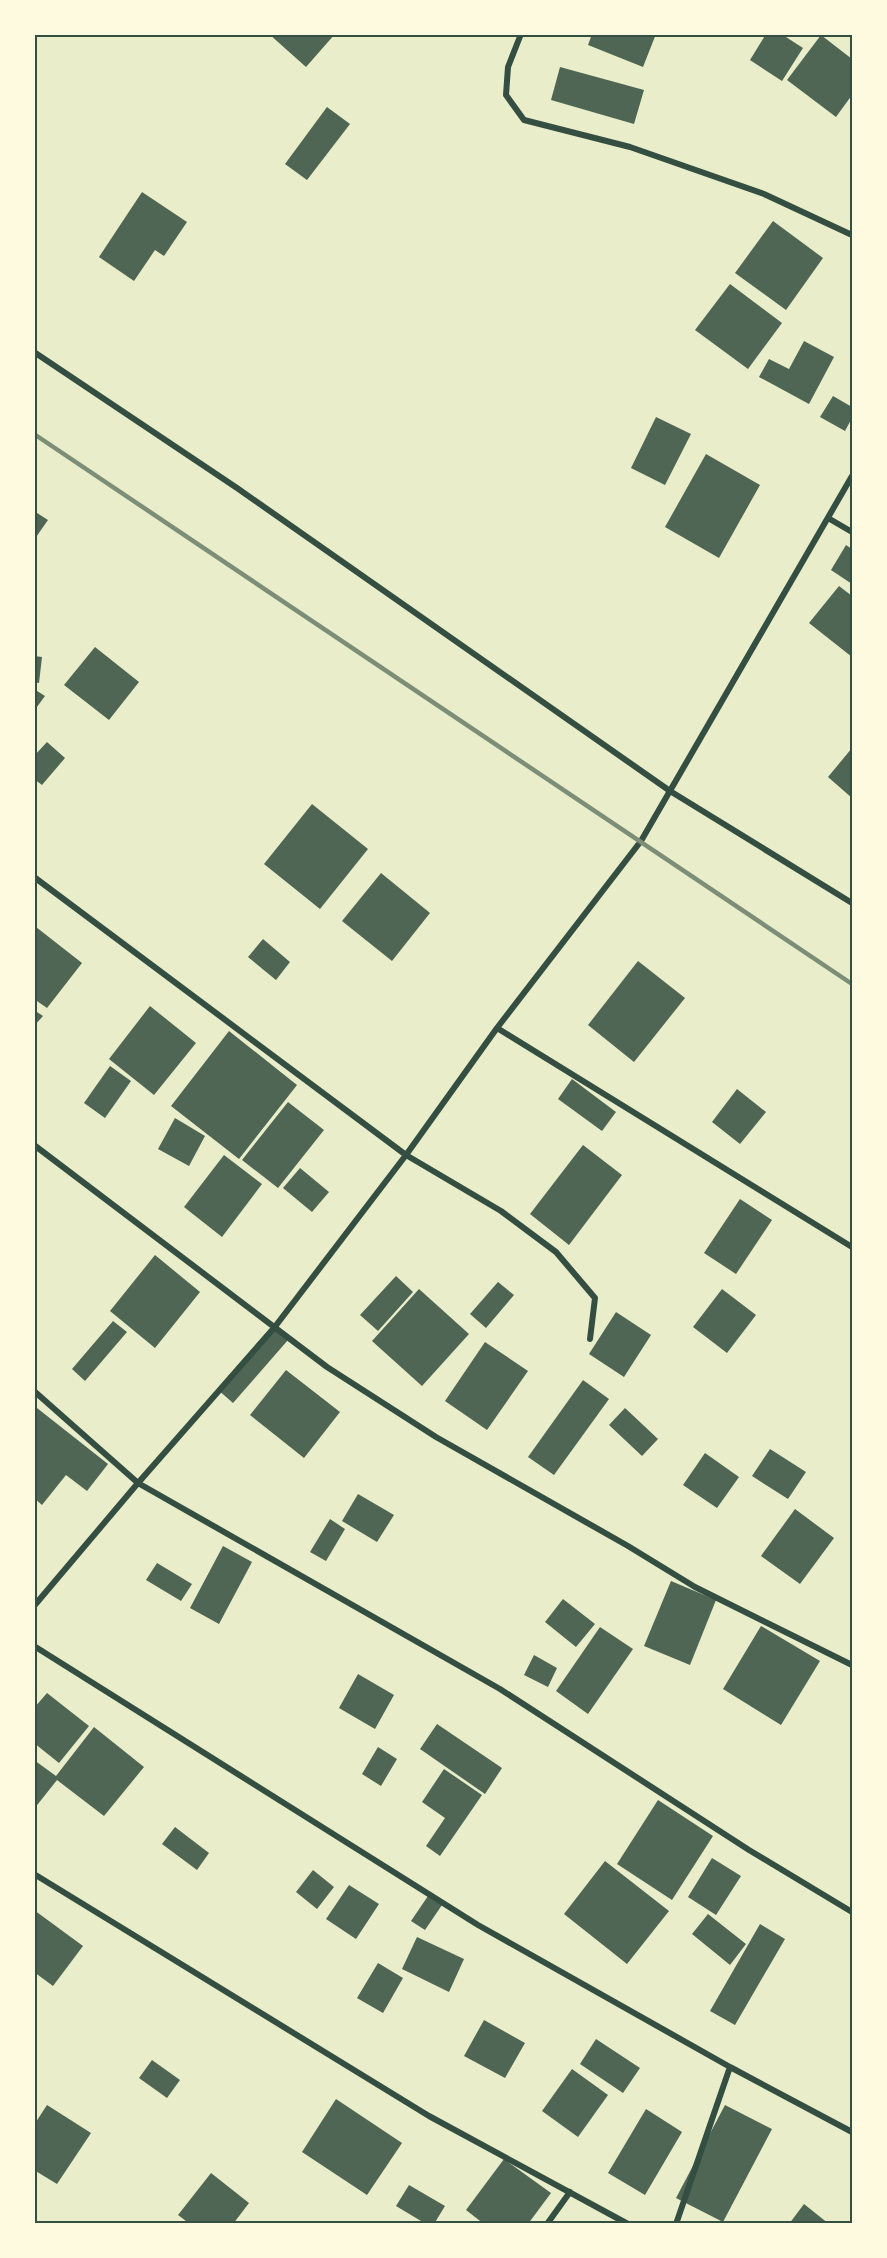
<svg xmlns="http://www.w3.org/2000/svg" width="887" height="2258" font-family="'Open Sans',sans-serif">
<rect width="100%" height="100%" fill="#e9edc9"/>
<path fill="#4f6655" d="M 269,34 L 335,34 L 306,67 Z
M 592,34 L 656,34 L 643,67 L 588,45 Z
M 766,34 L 787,34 L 786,37 L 803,48 L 782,81 L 750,60 Z
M 821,35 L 852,59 L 852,95 L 836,117 L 787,80 Z
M 560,67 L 644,90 L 634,124 L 551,100 Z
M 327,107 L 350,124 L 307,180 L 285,164 Z
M 142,192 L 187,222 L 164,256 L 155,250 L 134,281 L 99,257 Z
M 773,221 L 823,258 L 786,310 L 735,273 Z
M 730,284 L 782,323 L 748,369 L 695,330 Z
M 804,341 L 834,357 L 809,404 L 759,377 L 769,359 L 789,369 Z
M 833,396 L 852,407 L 852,418 L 845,431 L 820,417 Z
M 656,417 L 691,434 L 665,485 L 631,468 Z
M 706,454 L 760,485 L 719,558 L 665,527 Z
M 34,511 L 48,520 L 34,540 Z
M 846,545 L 852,549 L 852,584 L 831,570 Z
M 839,586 L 852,596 L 852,657 L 809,623 Z
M 95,647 L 139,682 L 109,720 L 64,685 Z
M 34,656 L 42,657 L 39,683 L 34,682 Z
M 34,689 L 45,696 L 34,711 Z
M 47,742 L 65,758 L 42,785 L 34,779 L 34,756 Z
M 852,748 L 852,798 L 828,777 Z
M 312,804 L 368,849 L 320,909 L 264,864 Z
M 381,873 L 430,913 L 392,961 L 342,921 Z
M 36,927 L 82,963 L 47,1008 L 34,999 Z
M 263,939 L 290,962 L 276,980 L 248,957 Z
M 638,961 L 685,998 L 634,1062 L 588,1025 Z
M 150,1006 L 196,1043 L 154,1095 L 109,1059 Z
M 34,1010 L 43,1016 L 34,1026 Z
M 229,1031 L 297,1085 L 239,1159 L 171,1106 Z
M 110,1066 L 131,1081 L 105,1118 L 84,1103 Z
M 572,1079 L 616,1112 L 602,1131 L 558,1099 Z
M 737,1089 L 766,1112 L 740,1144 L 712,1122 Z
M 288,1102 L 324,1130 L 278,1188 L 242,1160 Z
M 175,1118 L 205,1136 L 189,1166 L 158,1149 Z
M 583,1145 L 622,1175 L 569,1245 L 530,1214 Z
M 224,1155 L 262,1184 L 222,1237 L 184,1207 Z
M 300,1168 L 329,1192 L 312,1212 L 283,1188 Z
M 740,1199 L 772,1220 L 736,1274 L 704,1253 Z
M 155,1255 L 200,1292 L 155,1348 L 110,1311 Z
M 396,1276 L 413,1292 L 378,1331 L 360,1315 Z
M 498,1282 L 514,1295 L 486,1328 L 470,1314 Z
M 419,1289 L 469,1334 L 422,1386 L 372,1341 Z
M 722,1289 L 756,1315 L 727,1353 L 693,1327 Z
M 616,1312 L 651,1335 L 624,1377 L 589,1354 Z
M 113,1321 L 127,1332 L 85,1381 L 72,1369 Z
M 272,1326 L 288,1340 L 233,1403 L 217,1389 Z
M 485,1342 L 528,1371 L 487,1430 L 445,1401 Z
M 286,1370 L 340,1412 L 304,1458 L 250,1415 Z
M 583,1380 L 609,1399 L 554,1475 L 528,1457 Z
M 37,1408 L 108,1464 L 87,1491 L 66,1475 L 42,1505 L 34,1498 L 34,1411 Z
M 625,1408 L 658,1439 L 642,1456 L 609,1425 Z
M 770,1449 L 806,1472 L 788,1499 L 752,1476 Z
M 705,1453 L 739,1477 L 717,1508 L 683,1485 Z
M 358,1494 L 394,1515 L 377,1542 L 342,1521 Z
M 795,1509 L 834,1538 L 800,1584 L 761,1556 Z
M 330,1519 L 345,1529 L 326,1561 L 310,1552 Z
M 223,1546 L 252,1562 L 219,1624 L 190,1608 Z
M 157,1563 L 192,1584 L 181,1601 L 146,1580 Z
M 671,1581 L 716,1600 L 690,1665 L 644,1646 Z
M 563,1599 L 595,1624 L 576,1647 L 545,1622 Z
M 761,1626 L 820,1661 L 781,1725 L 723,1689 Z
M 600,1627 L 633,1649 L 588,1714 L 556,1691 Z
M 534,1655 L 557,1668 L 548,1687 L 524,1675 Z
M 358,1674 L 394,1695 L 375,1729 L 339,1708 Z
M 47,1693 L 89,1726 L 59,1763 L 34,1743 L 34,1708 Z
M 437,1724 L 502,1768 L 485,1794 L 420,1749 Z
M 94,1727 L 144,1767 L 104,1816 L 57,1780 L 34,1809 L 34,1760 L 56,1776 Z
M 378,1747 L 397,1759 L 381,1786 L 362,1774 Z
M 444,1769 L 482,1795 L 440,1856 L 426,1846 L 445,1818 L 422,1802 Z
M 658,1800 L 713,1836 L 672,1900 L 617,1864 Z
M 175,1827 L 209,1853 L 197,1870 L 162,1844 Z
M 712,1858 L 741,1876 L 716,1915 L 688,1897 Z
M 605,1861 L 669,1911 L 627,1964 L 564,1914 Z
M 313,1870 L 334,1887 L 317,1909 L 296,1892 Z
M 349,1885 L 379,1904 L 356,1939 L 326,1919 Z
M 428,1896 L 442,1905 L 425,1930 L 411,1921 Z
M 34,1910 L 83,1946 L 53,1986 L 34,1972 Z
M 708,1914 L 746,1944 L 730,1965 L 692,1934 Z
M 760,1924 L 785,1939 L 735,2025 L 710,2011 Z
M 417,1937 L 464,1959 L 449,1992 L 402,1969 Z
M 378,1963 L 403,1978 L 383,2013 L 357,1998 Z
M 484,2020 L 525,2043 L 505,2078 L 464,2056 Z
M 596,2039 L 640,2068 L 623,2093 L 580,2064 Z
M 152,2060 L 180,2080 L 167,2098 L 139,2078 Z
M 572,2069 L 608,2095 L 578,2137 L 542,2111 Z
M 336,2099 L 402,2143 L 367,2195 L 302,2152 Z
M 47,2105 L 91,2133 L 57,2184 L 34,2170 L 34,2125 Z
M 725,2105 L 772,2129 L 723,2222 L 676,2198 Z
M 646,2109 L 682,2132 L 645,2195 L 608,2173 Z
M 504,2159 L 551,2193 L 528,2224 L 484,2224 L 466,2210 Z
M 211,2173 L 249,2203 L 233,2224 L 190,2224 L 178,2215 Z
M 409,2185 L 445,2206 L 434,2224 L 426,2224 L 396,2206 Z
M 804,2204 L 829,2224 L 789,2224 Z"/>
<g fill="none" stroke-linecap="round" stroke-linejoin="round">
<path stroke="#344e41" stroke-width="6" d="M 521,34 L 508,67 L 506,95 L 524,120 L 630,147 L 764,194 L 852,235
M 34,352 L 237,488 L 670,791 L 852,903
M 828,518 L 852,532
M 34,877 L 406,1155 L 501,1211 L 556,1252 L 595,1298 L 590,1339
M 497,1028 L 852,1247
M 34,1145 L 327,1367 L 436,1437 L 628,1546 L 695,1587 L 852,1665
M 34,1391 L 138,1483 L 500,1689 L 749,1850 L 852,1912
M 34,1606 L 138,1483 L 274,1328 L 406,1155 L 497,1028 L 641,841 L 852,476
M 34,1646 L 478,1925 L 730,2067 L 852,2132
M 34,1874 L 429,2116 L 628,2224
M 547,2224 L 570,2192
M 676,2224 L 730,2067"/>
<path stroke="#7c8e77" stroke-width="4.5" d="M 34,434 L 852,984"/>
</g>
<rect width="887" height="2258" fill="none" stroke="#fefae0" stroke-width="72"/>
<rect x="36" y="36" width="815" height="2186" fill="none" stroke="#344e41" stroke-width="2"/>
</svg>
